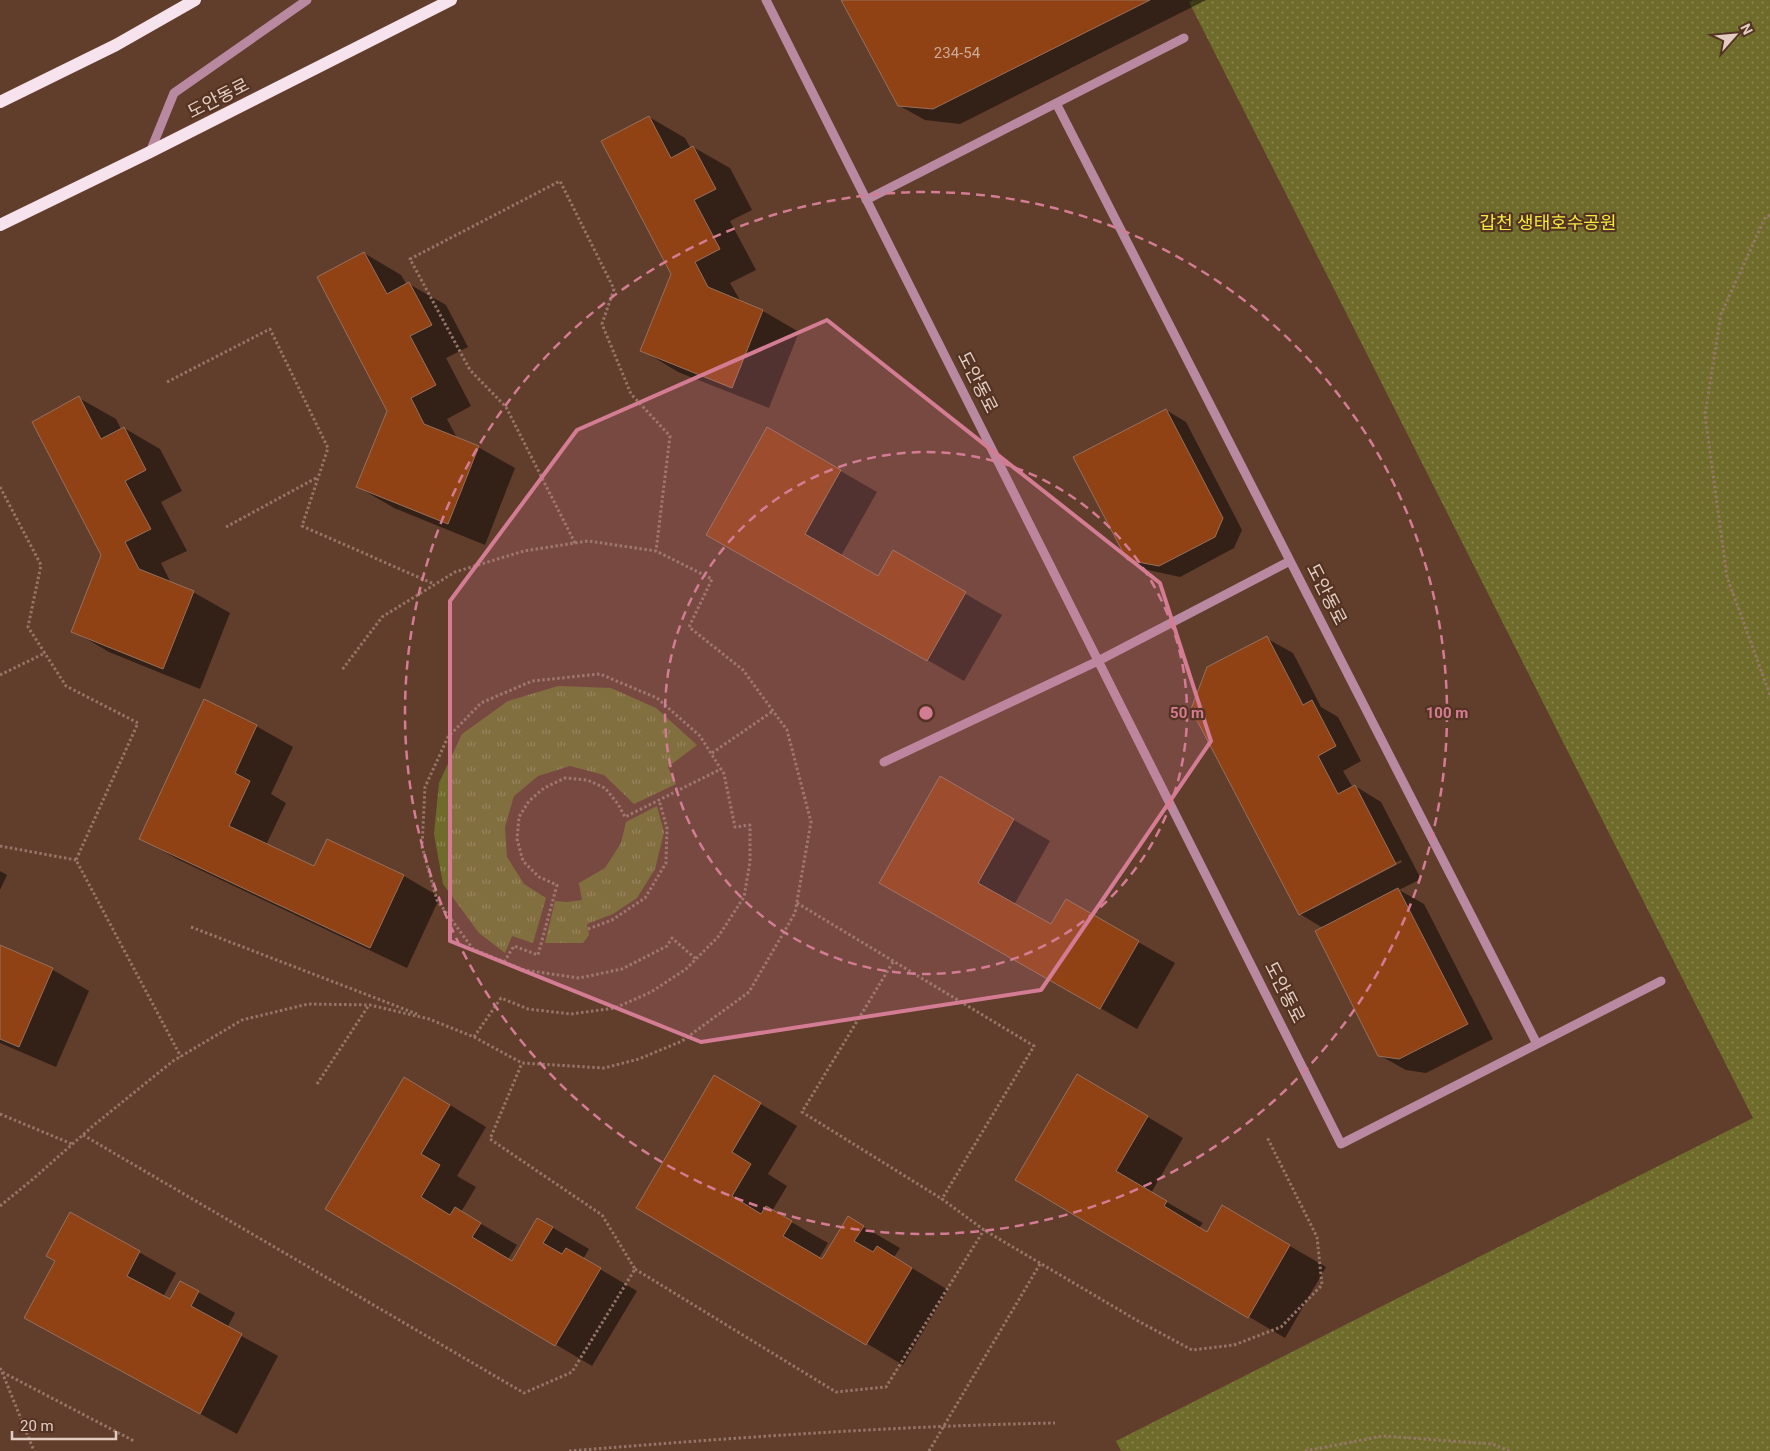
<svg xmlns="http://www.w3.org/2000/svg" width="1770" height="1451" font-family="Roboto,'Noto Sans KR',sans-serif">
<defs>
<pattern id="grass-tufts" width="24" height="20" patternUnits="userSpaceOnUse" patternTransform="scale(1.25)"><rect width="24" height="20" fill="#6f6c2b"/><path d="M3 7l-1-3M5 7V3M7 7l1-3M15 17l-1-3M17 17v-4M19 17l1-3" fill="none" stroke="#8a8652"/></pattern>
<pattern id="park-dots" width="8" height="8" patternUnits="userSpaceOnUse" patternTransform="scale(1.25)"><rect width="8" height="8" fill="#6f6c2b"/><path d="M2 2h.1M6 6h.1" fill="none" stroke="#8a8652" stroke-width="1.8" stroke-linecap="round"/></pattern>
</defs>
<rect width="100%" height="100%" fill="#613d2c"/>
<path fill="url(#grass-tufts)" d="M 558,686 L 611,688 L 656,708 L 697,745 L 668,767 L 676,784 L 634,804 L 604,775 L 570,766 L 538,776 L 514,796 L 505,827 L 507,857 L 524,884 L 546,898 L 533,943 L 512,936 L 505,953 L 479,933 L 443,884 L 434,834 L 439,783 L 462,734 L 508,701 Z
M 657,806 L 664,832 L 655,869 L 637,898 L 613,914 L 587,924 L 589,935 L 583,943 L 545,943 L 555,901 L 567,902 L 582,900 L 579,883 L 605,868 L 621,843 L 626,822 Z"/>
<path fill="url(#park-dots)" d="M 1193,0 L 1770,0 L 1770,1451 L 1121,1451 L 1116,1441 L 1753,1118 L 1189,2 Z"/>
<path fill="#0007" fill-rule="evenodd" d="M 842,0 L 1206,0 L 960,124 L 925,120 L 898,105 Z
M 649,117 L 685,138 L 691,149 L 693,147 L 730,168 L 752,210 L 730,221 L 756,270 L 730,283 L 741,302 L 763,311 L 799,332 L 769,408 L 678,372 L 642,350 L 673,274 Z
M 364,253 L 401,275 L 407,285 L 409,284 L 446,305 L 468,347 L 446,358 L 471,406 L 447,419 L 457,438 L 478,447 L 515,468 L 485,545 L 394,508 L 358,487 L 388,411 Z
M 79,398 L 116,419 L 121,429 L 124,428 L 160,449 L 182,491 L 161,502 L 187,551 L 161,563 L 171,583 L 193,592 L 230,613 L 200,689 L 109,652 L 73,631 L 103,555 Z
M 1166,410 L 1186,422 L 1242,530 L 1234,548 L 1180,577 L 1148,570 L 1128,559 Z
M 768,429 L 877,492 L 841,556 L 879,578 L 893,552 L 1002,615 L 964,681 L 708,534 Z
M 1266,638 L 1293,653 L 1321,707 L 1338,717 L 1361,761 L 1343,771 L 1353,788 L 1355,786 L 1381,802 L 1421,879 L 1399,890 L 1424,904 L 1493,1039 L 1426,1073 L 1406,1070 L 1379,1055 L 1323,928 L 1300,914 ZM 1401,860 L 1402,862 L 1312,909 L 1312,906 Z
M 256,726 L 293,747 L 271,794 L 286,803 L 266,845 L 315,867 L 328,840 L 404,876 L 440,897 L 407,968 L 177,859 L 140,838 Z
M 941,778 L 1050,841 L 1014,905 L 1051,926 L 1066,901 L 1175,963 L 1137,1029 L 881,883 Z
M 0,871 L 7,875 L 0,890 Z
M 0,946 L 53,970 L 89,991 L 56,1067 L 0,1043 Z
M 1114,1097 L 1183,1138 L 1151,1193 L 1203,1223 L 1199,1228 L 1208,1233 L 1223,1207 L 1326,1267 L 1285,1338 L 1016,1180 Z
M 751,1098 L 797,1126 L 768,1174 L 787,1186 L 772,1211 L 828,1243 L 819,1258 L 823,1261 L 848,1218 L 900,1248 L 894,1257 L 948,1290 L 903,1365 L 638,1207 Z
M 440,1099 L 486,1127 L 457,1176 L 476,1187 L 461,1212 L 517,1245 L 508,1259 L 512,1262 L 538,1219 L 589,1249 L 583,1259 L 637,1291 L 592,1366 L 327,1208 Z
M 71,1214 L 176,1273 L 163,1297 L 170,1301 L 198,1292 L 235,1313 L 227,1328 L 278,1356 L 237,1434 L 25,1318 L 56,1260 Z"/>
<path fill="#904215" stroke="#97705e" d="M 841,0 L 1150,0 L 933,109 L 898,106 Z
M 649,116 L 671,158 L 693,146 L 716,189 L 694,200 L 720,249 L 695,262 L 708,287 L 763,310 L 732,388 L 640,351 L 671,274 L 601,141 Z
M 364,252 L 387,294 L 409,282 L 432,325 L 410,336 L 436,385 L 411,398 L 424,424 L 479,446 L 448,524 L 356,487 L 387,411 L 317,277 Z
M 79,396 L 101,439 L 124,427 L 146,470 L 125,481 L 151,529 L 125,542 L 139,569 L 194,591 L 163,669 L 71,632 L 101,555 L 32,422 Z
M 1166,409 L 1223,518 L 1215,537 L 1159,566 L 1127,560 L 1073,457 Z
M 767,427 L 841,470 L 805,534 L 878,576 L 893,550 L 966,592 L 927,661 L 706,535 Z
M 1267,636 L 1303,705 L 1312,700 L 1336,746 L 1318,756 L 1338,794 L 1355,785 L 1396,864 L 1299,915 L 1191,709 L 1207,667 Z
M 204,699 L 257,725 L 235,773 L 250,781 L 229,826 L 314,866 L 327,839 L 404,875 L 370,948 L 139,839 Z
M 940,776 L 1014,819 L 978,883 L 1051,924 L 1066,899 L 1139,941 L 1100,1009 L 879,883 Z
M 1398,888 L 1468,1024 L 1399,1059 L 1378,1056 L 1315,931 Z
M 0,945 L 53,968 L 19,1047 L 0,1039 Z
M 1077,1074 L 1148,1116 L 1116,1171 L 1167,1201 L 1164,1206 L 1207,1232 L 1222,1205 L 1290,1245 L 1248,1318 L 1015,1180 Z
M 714,1075 L 761,1103 L 732,1152 L 751,1164 L 732,1196 L 761,1214 L 766,1206 L 792,1221 L 783,1236 L 822,1259 L 848,1216 L 864,1226 L 854,1241 L 873,1252 L 877,1246 L 912,1268 L 866,1345 L 636,1208 Z
M 404,1077 L 450,1105 L 421,1154 L 440,1165 L 421,1197 L 450,1215 L 455,1207 L 481,1223 L 472,1237 L 512,1261 L 537,1218 L 553,1227 L 543,1243 L 562,1254 L 566,1248 L 601,1268 L 555,1346 L 325,1209 Z
M 70,1212 L 140,1251 L 127,1276 L 170,1299 L 180,1281 L 199,1291 L 191,1306 L 242,1334 L 200,1414 L 24,1318 L 55,1261 L 46,1256 Z"/>
<g fill="none" stroke-linecap="round" stroke-linejoin="round">
<path stroke="#947567" stroke-width="3" stroke-dasharray="2.5 2.5" stroke-linecap="butt" d="M 1770,215 L 1765,218 L 1721,314 L 1705,415 L 1727,577 L 1770,695
M 167,382 L 270,329 L 328,448 L 302,526 L 434,584
M 0,487 L 41,565 L 28,627 L 66,686 L 138,723 L 76,860 L 181,1057
M 226,527 L 318,477
M 575,543 L 506,407 L 470,370 L 410,259 L 560,181 L 614,289 L 602,324 L 631,394 L 670,436 L 656,551
M 0,675 L 45,653
M 712,753 L 773,711
M 0,846 L 76,860
M 797,903 L 1034,1046 L 942,1199 L 984,1230 L 1138,1321 L 1192,1350 L 1234,1345 L 1281,1327 L 1322,1285 L 1317,1237 L 1267,1137
M 191,927 L 417,1014
M 588,929 L 612,920 L 645,898 L 666,863 L 667,828 L 659,800
M 504,962 L 514,946 L 538,955 L 557,885 L 539,877 L 523,861 L 517,839 L 519,817 L 529,801 L 544,788 L 565,778 L 587,780 L 605,788 L 618,804 L 625,817 L 721,769
M 893,962 L 802,1112 L 942,1199
M 474,1037 L 501,998 L 528,1009 L 571,1014 L 615,1008 L 651,992 L 686,969 L 718,937 L 744,897 L 750,862 L 750,825 L 735,827 L 724,774 L 700,736 L 657,698 L 600,674 L 532,681 L 481,703 L 448,737 L 425,787 L 422,847 L 437,900 L 473,949 L 524,970 L 579,978 L 622,969 L 667,946 L 672,938 L 696,959
M 317,1084 L 369,1005
M 0,1114 L 72,1144
M 83,1135 L 524,1393 L 572,1372 L 635,1269 L 602,1215 L 490,1139 L 522,1063
M 0,1206 L 33,1179 L 94,1125 L 173,1061 L 242,1020 L 308,1004 L 370,1005 L 429,1019 L 474,1037 L 522,1063 L 604,1068 L 639,1059 L 682,1041 L 749,992 L 795,913 L 811,822 L 787,730 L 743,670 L 689,627 L 712,579 L 656,551 L 588,541 L 524,551 L 455,572 L 382,617 L 342,670
M 635,1269 L 836,1392 L 886,1387 L 984,1230
M 0,1368 L 2,1372 L 134,1441
M 2,1372 L 34,1451
M 569,1451 C 731,1438 892,1426 1055,1423
M 929,1451 L 1040,1264
M 1305,1451 L 1383,1436 L 1492,1444 L 1510,1451"/>
<path stroke="#b989a1" stroke-width="9" d="M 766,0 L 1341,1144 L 1661,981
M 1056,103 L 1537,1044
M 150,152 L 174,93 L 307,0
M 866,200 L 1184,38
M 884,762 L 1098,661 L 1290,561"/>
<path stroke="#f7e3ed" stroke-width="12" d="M 0,102 L 116,45 L 195,0
M 0,225 L 150,152 L 451,0"/>
</g>
<path fill="#d47c94" fill-opacity="0.2" stroke="#d47c94" stroke-width="4" stroke-linejoin="round" d="M 827,320 L 1160,583 L 1211,741 L 1041,990 L 701,1042 L 450,941 L 450,601 L 577,430 Z"/>
<g fill="none" stroke="#d47c94" stroke-width="2.5" stroke-dasharray="9 6">
<circle cx="926" cy="713" r="261"/>
<circle cx="926" cy="713" r="521"/>
</g>
<g text-anchor="middle" dominant-baseline="central" stroke-width="4.5" stroke-linejoin="round" paint-order="stroke">
<g font-size="15" fill="#ceaa98">
<text x="957" y="53">234-54</text>
</g>
<g font-size="18" fill="#e3cdc3" stroke="#532">
<text transform="translate(218 98) rotate(-27)">도안동로</text>
<text transform="translate(978 382) rotate(63)">도안동로</text>
<text transform="translate(1327 594) rotate(63)">도안동로</text>
<text transform="translate(1285 992) rotate(63)">도안동로</text>
</g>
<g font-size="18" fill="#f2ea3f" stroke="#532">
<text x="1548" y="222">갑천 생태호수공원</text>
</g>
</g>
<circle cx="926" cy="713" r="8" fill="#d47c94" stroke="#532" stroke-width="2.5"/>
<g font-size="15" text-anchor="middle" font-weight="bold" fill="#d47c94" stroke="#532" stroke-width="4.5" stroke-linejoin="round" paint-order="stroke">
<text x="1187" y="718">50 m</text>
<text x="1447" y="718">100 m</text>
</g>
<g transform="translate(1735 35) rotate(63)" stroke="#553322" stroke-width="4" paint-order="stroke">
<path d="M0-4L9 19L0 12L-9 19Z" fill="#e3cdc3"/>
<text y="-8" font-size="14" font-weight="bold" text-anchor="middle" fill="#e3cdc3">N</text>
</g>
<path d="M12 1431v8h104v-8" fill="none" stroke="#e3cdc3" stroke-width="2.5"/>
<text x="20" y="1431" font-size="15" fill="#e3cdc3" stroke="#553322" stroke-width="4" paint-order="stroke">20 m</text>
</svg>
